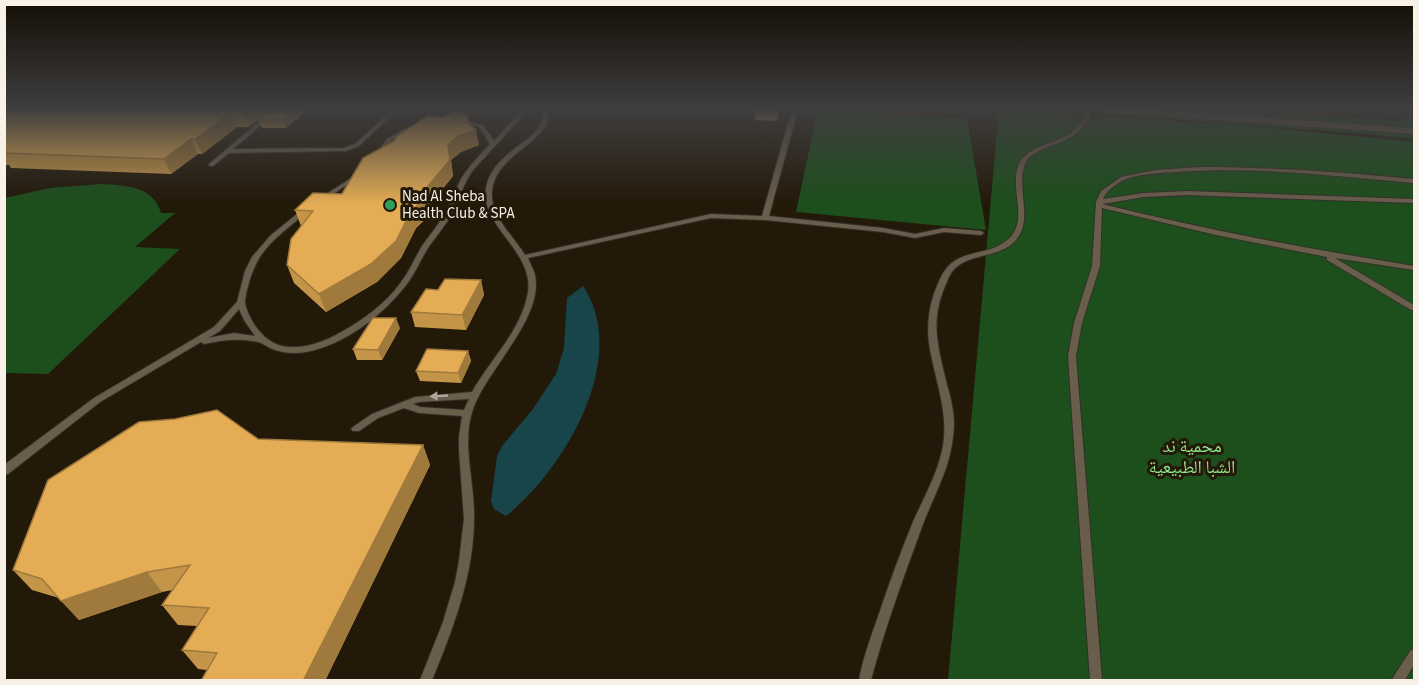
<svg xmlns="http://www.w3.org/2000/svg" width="1419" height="685" font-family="'Source Sans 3','Noto Naskh Arabic',sans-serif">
<rect width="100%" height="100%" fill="#231909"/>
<path fill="#1c4f1c" d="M 818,109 L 967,119 L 986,230 L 796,212 Z
M 999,109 L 1073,114 L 1076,117 L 1096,119 L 1098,116 L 1249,126 L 1414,142 L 1414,680 L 948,680 Z
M 1137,109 L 1236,109 L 1396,121 L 1402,120 L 1414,113 L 1414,128 Z
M 1118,112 L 1414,133 L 1414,139 L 1356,133 L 1100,114 Z
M 100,184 C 124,185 154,186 161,213 L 175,213 L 135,247 L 180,249 L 48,374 L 5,373 L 5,198 L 50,188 Z"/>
<path fill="#18454a" d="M 583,286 C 631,358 564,470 506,516 L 494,509 L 491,501 L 497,456 L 502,446 L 533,409 L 556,374 L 564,348 L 567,298 Z"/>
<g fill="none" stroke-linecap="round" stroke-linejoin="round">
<g stroke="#362f2a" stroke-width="2">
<path id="service" d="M 274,109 L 280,109 L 233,149 L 343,148 L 355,144 L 393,109 L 399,109 L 359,146 L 346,151 L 229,153 L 213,166 L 209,166 L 209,164 Z
M 463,109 L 469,109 L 458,119 L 483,125 L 494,141 L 523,109 L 529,109 L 473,170 C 463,184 459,200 451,215 C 445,226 437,235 430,245 C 421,258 416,272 407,284 C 383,315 345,345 306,352 C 294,354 281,353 270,348 C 266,346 263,343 258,342 C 238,338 223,340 204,344 L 201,342 L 100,402 L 8,474 L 4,475 L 4,465 L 94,398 L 214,327 L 237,302 L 245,271 L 252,257 L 271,235 L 302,210 L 306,210 L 307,211 C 288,230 263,243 253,271 C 250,277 245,297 245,302 C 245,306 248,312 249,315 C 257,332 271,347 290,347 C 312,348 332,338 350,327 C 370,315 391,298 404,278 C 411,268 416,256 422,246 C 429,236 437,227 443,216 C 450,204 455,191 461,179 C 469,166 480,155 490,144 L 479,127 L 457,121 L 457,120 L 451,121 L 451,119 ZM 239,309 L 244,320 L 255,336 L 234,333 L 208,338 L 220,331 Z
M 542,109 L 548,109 C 547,113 548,119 547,123 C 544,130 537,136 532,141 C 512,157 486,174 493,204 C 498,223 515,239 525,255 L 711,214 L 762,216 L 792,109 L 798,109 L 769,216 L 883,228 L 915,234 L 944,228 L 981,231 L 984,233 L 981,235 L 944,232 L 915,238 L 883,232 L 765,220 L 711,218 L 528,258 C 530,264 534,270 535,275 C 544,318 487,369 473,409 C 461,444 475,482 474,518 C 474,575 453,629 432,680 L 420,680 L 443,622 L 455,582 L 459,561 L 464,519 L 459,451 L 459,437 L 462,416 L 419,413 L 404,408 L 378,418 L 359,431 L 353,431 L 351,429 L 353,427 L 372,414 L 415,397 L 472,392 C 490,360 522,330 528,292 C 534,251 479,225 486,188 C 490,164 512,151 530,137 C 534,133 540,129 541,123 C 543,119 542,113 542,109 ZM 469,399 L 464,410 L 420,407 L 413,404 L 419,402 Z
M 1081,109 L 1087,109 L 1090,118 C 1084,126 1079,132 1071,137 C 1058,145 1030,150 1025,164 C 1015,190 1036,222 1013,243 C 993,261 960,251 948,279 C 929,320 937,343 947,385 C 951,398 954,412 954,425 C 952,466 937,488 923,524 C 904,576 885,627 871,680 L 859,680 C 863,657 872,634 880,611 C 890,581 901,551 913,522 C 924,497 938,473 943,446 C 949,410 934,378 929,343 C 926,320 931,297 941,277 C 956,247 984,258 1006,241 C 1031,223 1008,188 1019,164 C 1027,146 1054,144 1069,134 C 1075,130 1080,124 1084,118 Z
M 404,129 L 409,130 L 391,141 L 379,158 L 375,158 L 374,157 L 387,139 Z
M 1199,167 C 1271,167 1343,172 1414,179 L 1414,183 C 1335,176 1256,166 1176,172 C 1162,173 1135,174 1122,181 C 1115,185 1106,191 1103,199 L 1144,193 L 1187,191 L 1414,199 L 1414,203 L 1187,195 L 1144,197 L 1102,204 C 1206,230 1309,249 1414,266 L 1414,270 L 1335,258 L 1414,305 L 1414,310 L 1411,310 L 1327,260 L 1327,257 L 1216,235 L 1102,208 L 1100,266 L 1082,323 L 1076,356 L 1102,680 L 1090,680 L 1068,356 L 1074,323 L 1092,266 L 1096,202 L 1101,191 L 1121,177 L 1155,170 Z
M 357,174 L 359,175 L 359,177 L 324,200 L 322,201 L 319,199 Z
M 1414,649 L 1414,665 L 1405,680 L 1392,680 L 1394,676 L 1410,651 Z"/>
</g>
<g stroke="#362f2a" stroke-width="2">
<path id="minor" d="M 1095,109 L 1143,109 L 1414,128 L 1414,134 L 1100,112 Z"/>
</g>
<use href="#service" fill="#695d4c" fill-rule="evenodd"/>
<use href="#minor" fill="#695d4c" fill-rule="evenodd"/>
</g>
<path fill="#c49549" d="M 4,109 L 270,109 L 249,127 L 237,127 L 202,154 L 198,154 L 171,174 L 11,168 L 9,165 L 4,165 Z
M 272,109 L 309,109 L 286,128 L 262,128 L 258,120 Z
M 756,109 L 780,109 L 777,121 L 755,120 Z
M 470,125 L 479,145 L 461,152 L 451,160 L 453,176 L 432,202 L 432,213 L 416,228 L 401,258 L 377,282 L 326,312 L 294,283 L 287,265 L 301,226 L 295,210 L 342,194 Z
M 481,280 L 484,295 L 466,330 L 415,327 L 411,312 L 438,290 Z
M 400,328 L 382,360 L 357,360 L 353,349 Z
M 468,351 L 471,361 L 461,383 L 420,381 L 416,371 Z
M 258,439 L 423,445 L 430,465 L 325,681 L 201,681 L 207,670 L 198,669 L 182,650 L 197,626 L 178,625 L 162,605 L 173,590 L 162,592 L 79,620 L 59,598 L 32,590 L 13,570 Z"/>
<path fill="#a0793c" d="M 248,109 L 270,109 L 249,127 L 243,113 Z
M 297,109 L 309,109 L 286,128 L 283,120 Z
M 779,109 L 780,109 L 777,121 L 777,113 Z
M 231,113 L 237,127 L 202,154 L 195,139 Z
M 468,116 L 471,131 L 476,130 L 479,145 L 461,152 L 451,160 L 453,176 L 432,202 L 432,213 L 416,228 L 401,258 L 377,282 L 326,312 L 319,294 L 411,211 L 428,186 L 448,145 L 466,122 Z
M 191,139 L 198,154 L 171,174 L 164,159 Z
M 481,280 L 484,295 L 466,330 L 462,315 Z
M 396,318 L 400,328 L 382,360 L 378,350 Z
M 468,351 L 471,361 L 461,383 L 458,373 Z
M 423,445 L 430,465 L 325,681 L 303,681 Z
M 147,572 L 162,592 L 79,620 L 61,601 Z"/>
<path fill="#e4ad55" stroke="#a0793c" stroke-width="1.5" d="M 4,109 L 248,109 L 243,113 L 231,113 L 195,139 L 191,139 L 164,159 L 4,153 L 4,151 L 6,151 L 4,150 Z
M 272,109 L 297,109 L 283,120 L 258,120 Z
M 756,109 L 779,109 L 777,113 L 755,112 Z
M 455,111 L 468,116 L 466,122 L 476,130 L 458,136 L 448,145 L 450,160 L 428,186 L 427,197 L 411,211 L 396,241 L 371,264 L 319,294 L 287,265 L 291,239 L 313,211 L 295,210 L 313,193 L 342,194 L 363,158 L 394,141 L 398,135 L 428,116 L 442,118 Z
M 445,279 L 481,280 L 462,315 L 411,312 L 426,289 L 438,290 Z
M 373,318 L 396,318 L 378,350 L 353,349 Z
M 427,349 L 468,351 L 458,373 L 416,371 Z
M 217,410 L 258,439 L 423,445 L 303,681 L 201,681 L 217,653 L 182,650 L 209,608 L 162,605 L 190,565 L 147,572 L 61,601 L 42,579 L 13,570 L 48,480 L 139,422 L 175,419 Z"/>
<defs><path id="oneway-solid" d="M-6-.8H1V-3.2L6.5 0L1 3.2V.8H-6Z" transform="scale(1.5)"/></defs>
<use fill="#b0a79a" href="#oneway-solid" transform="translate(439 396) rotate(177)"/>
<linearGradient id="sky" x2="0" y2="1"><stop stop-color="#130e05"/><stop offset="0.53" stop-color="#3f3e3e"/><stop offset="1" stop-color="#3f3e3e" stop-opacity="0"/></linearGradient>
<rect width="1419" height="205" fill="url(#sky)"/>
<circle fill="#2e9e5b" stroke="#231909" stroke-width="2" cx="390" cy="205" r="6"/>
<g text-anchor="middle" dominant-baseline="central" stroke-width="6" stroke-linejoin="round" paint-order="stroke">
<g font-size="15" fill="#f8f1e7" stroke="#231909" text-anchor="start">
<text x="402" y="196">Nad Al Sheba<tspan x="402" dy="17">Health Club &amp; SPA</tspan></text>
</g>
<g font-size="18" fill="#8fe88b" stroke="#231909">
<text x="1192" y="446">محمية ند<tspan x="1192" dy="21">الشبا الطبيعية</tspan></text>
</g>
</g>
<rect width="1419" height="685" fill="none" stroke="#f8f1e7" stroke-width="12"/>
</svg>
